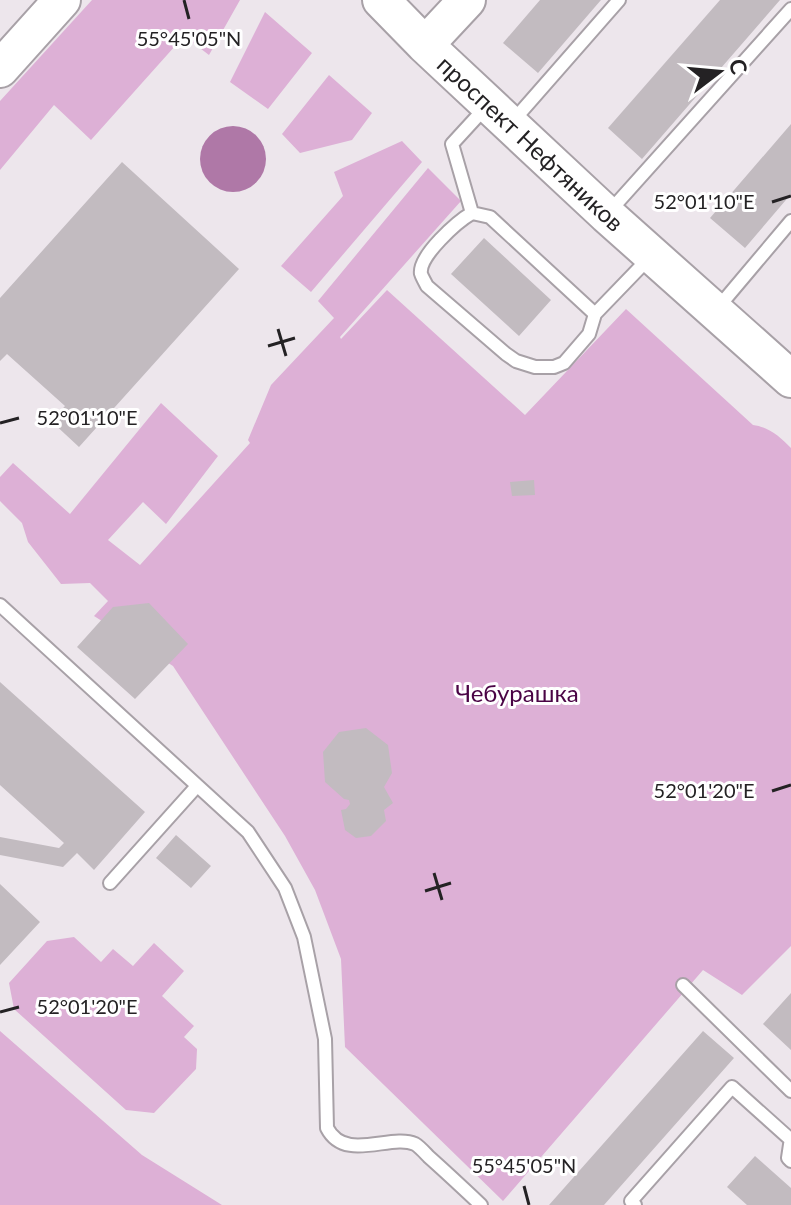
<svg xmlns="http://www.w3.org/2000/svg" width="791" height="1205" font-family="Lato,sans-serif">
<rect width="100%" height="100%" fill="#ede6ec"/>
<path fill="#ddb0d6" d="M 92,0 L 240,0 L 209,55 L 184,36 L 91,140 L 54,105 L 0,170 L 0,101 Z
M 265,12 L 312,53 L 268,109 L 230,82 Z
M 329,75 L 372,113 L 352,140 L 300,153 L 282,134 Z
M 402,141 L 422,162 L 311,292 L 281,266 L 343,196 L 334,172 Z
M 428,168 L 461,201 L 340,337 L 341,339 L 387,290 L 525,415 L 626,309 L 753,425 C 769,427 780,437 791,448 L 791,946 L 742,995 L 703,970 L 503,1201 L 345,1047 L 341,959 L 315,890 L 285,836 L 173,666 L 94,616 L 108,601 L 90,583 L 61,584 L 28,542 L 22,523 L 0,501 L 0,477 L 13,463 L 70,514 L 161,403 L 218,456 L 166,524 L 143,502 L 108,540 L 140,565 L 250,443 L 248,440 L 271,385 L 334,318 L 318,301 Z
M 74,937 L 101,962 L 113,949 L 133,966 L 154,943 L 184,971 L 162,996 L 194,1026 L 184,1037 L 197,1049 L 196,1069 L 154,1113 L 126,1110 L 14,1009 L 9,983 L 47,941 Z
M 0,1031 L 142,1155 L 222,1205 L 0,1205 Z"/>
<path fill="#af78a7" d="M200 159a33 33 0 1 1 66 0a33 33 0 1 1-66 0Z"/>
<path fill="#c2bbc0" d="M 540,0 L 601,0 L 538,73 L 503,43 Z
M 720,0 L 780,0 L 642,159 L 608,128 Z
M 791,124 L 791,194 L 745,248 L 710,218 Z
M 122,162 L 239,269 L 79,447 L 51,421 L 65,406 L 7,354 L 0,361 L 0,298 Z
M 484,238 L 551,300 L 519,336 L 451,274 Z
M 534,480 L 535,495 L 512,496 L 510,482 Z
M 149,603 L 188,644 L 135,699 L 77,647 L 113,607 Z
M 0,682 L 145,812 L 94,870 L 77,853 L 63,867 L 0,855 L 0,837 L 59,848 L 64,843 L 0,785 Z
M 366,728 L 388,745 L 392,773 L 384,787 L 393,803 L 384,810 L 386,821 L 371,836 L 356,838 L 345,830 L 341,810 L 346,809 L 350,804 L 349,800 L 344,799 L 325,782 L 323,752 L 339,732 Z
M 176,835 L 211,866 L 191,888 L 156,858 Z
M 0,884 L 40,922 L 0,965 Z
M 791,993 L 791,1050 L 763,1024 Z
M 703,1031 L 734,1058 L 604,1205 L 549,1205 Z
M 755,1156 L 791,1188 L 791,1205 L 747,1205 L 727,1187 Z"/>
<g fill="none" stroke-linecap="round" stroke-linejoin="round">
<g stroke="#a8a1a7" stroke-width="16">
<path id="lane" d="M 513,121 L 619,0
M 609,212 L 791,9
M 472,213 L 452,144 L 485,108
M 716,310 L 791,221
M 595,314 L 490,217 L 472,213 C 458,221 418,256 421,274 C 421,275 426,284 427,286 L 506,354 L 516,361 L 535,367 L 554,367 L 564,363 L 589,334 L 595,314 L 650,257
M 0,605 L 248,832 L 285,888 L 304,937 L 325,1039 L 327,1128 C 345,1163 391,1133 415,1144 C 420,1147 426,1154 429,1157 C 447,1173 464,1189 481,1205
M 110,883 L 197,786
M 683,985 L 791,1091
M 791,1138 L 788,1158 L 791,1161
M 635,1205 L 631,1201 L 732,1087 L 790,1139"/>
</g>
<g stroke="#a8a1a7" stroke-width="40">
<path id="secondary" d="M 381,0 L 425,45 L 607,215 L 791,379
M 425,45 L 467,0
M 0,69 L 62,0"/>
</g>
<use href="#lane" stroke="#fff" stroke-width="12"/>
<use href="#secondary" stroke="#fff" stroke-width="36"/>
</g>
<path fill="none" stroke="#242224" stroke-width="3" d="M 184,0 L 189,19M 772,202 L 791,196M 278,329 L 286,356M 268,346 L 295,338M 0,423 L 19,418M 772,791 L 791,785M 434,873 L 442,900M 425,891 L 451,883M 0,1012 L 19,1007M 524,1186 L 529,1205"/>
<g text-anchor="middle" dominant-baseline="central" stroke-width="6" stroke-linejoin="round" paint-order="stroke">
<g font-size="24" fill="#242224" stroke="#fff">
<text transform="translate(531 143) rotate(43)">проспект Нефтяников</text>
</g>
<g font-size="24" fill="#4a0445" stroke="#fff">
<text x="517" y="692">Чебурашка</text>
</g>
</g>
<g font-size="20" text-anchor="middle" fill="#242224" stroke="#fff" stroke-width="6" stroke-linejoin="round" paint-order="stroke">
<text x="189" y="46">55°45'05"N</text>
<text x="704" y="209">52°01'10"E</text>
<text x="87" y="425">52°01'10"E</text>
<text x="704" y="798">52°01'20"E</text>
<text x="87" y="1014">52°01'20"E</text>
<text x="524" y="1173">55°45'05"N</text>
</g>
<g transform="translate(719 72) rotate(74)" stroke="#ffffff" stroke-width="6" paint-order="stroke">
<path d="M0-6L14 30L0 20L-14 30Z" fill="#242224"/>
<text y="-12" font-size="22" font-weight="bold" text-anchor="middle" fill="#242224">С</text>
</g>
</svg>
